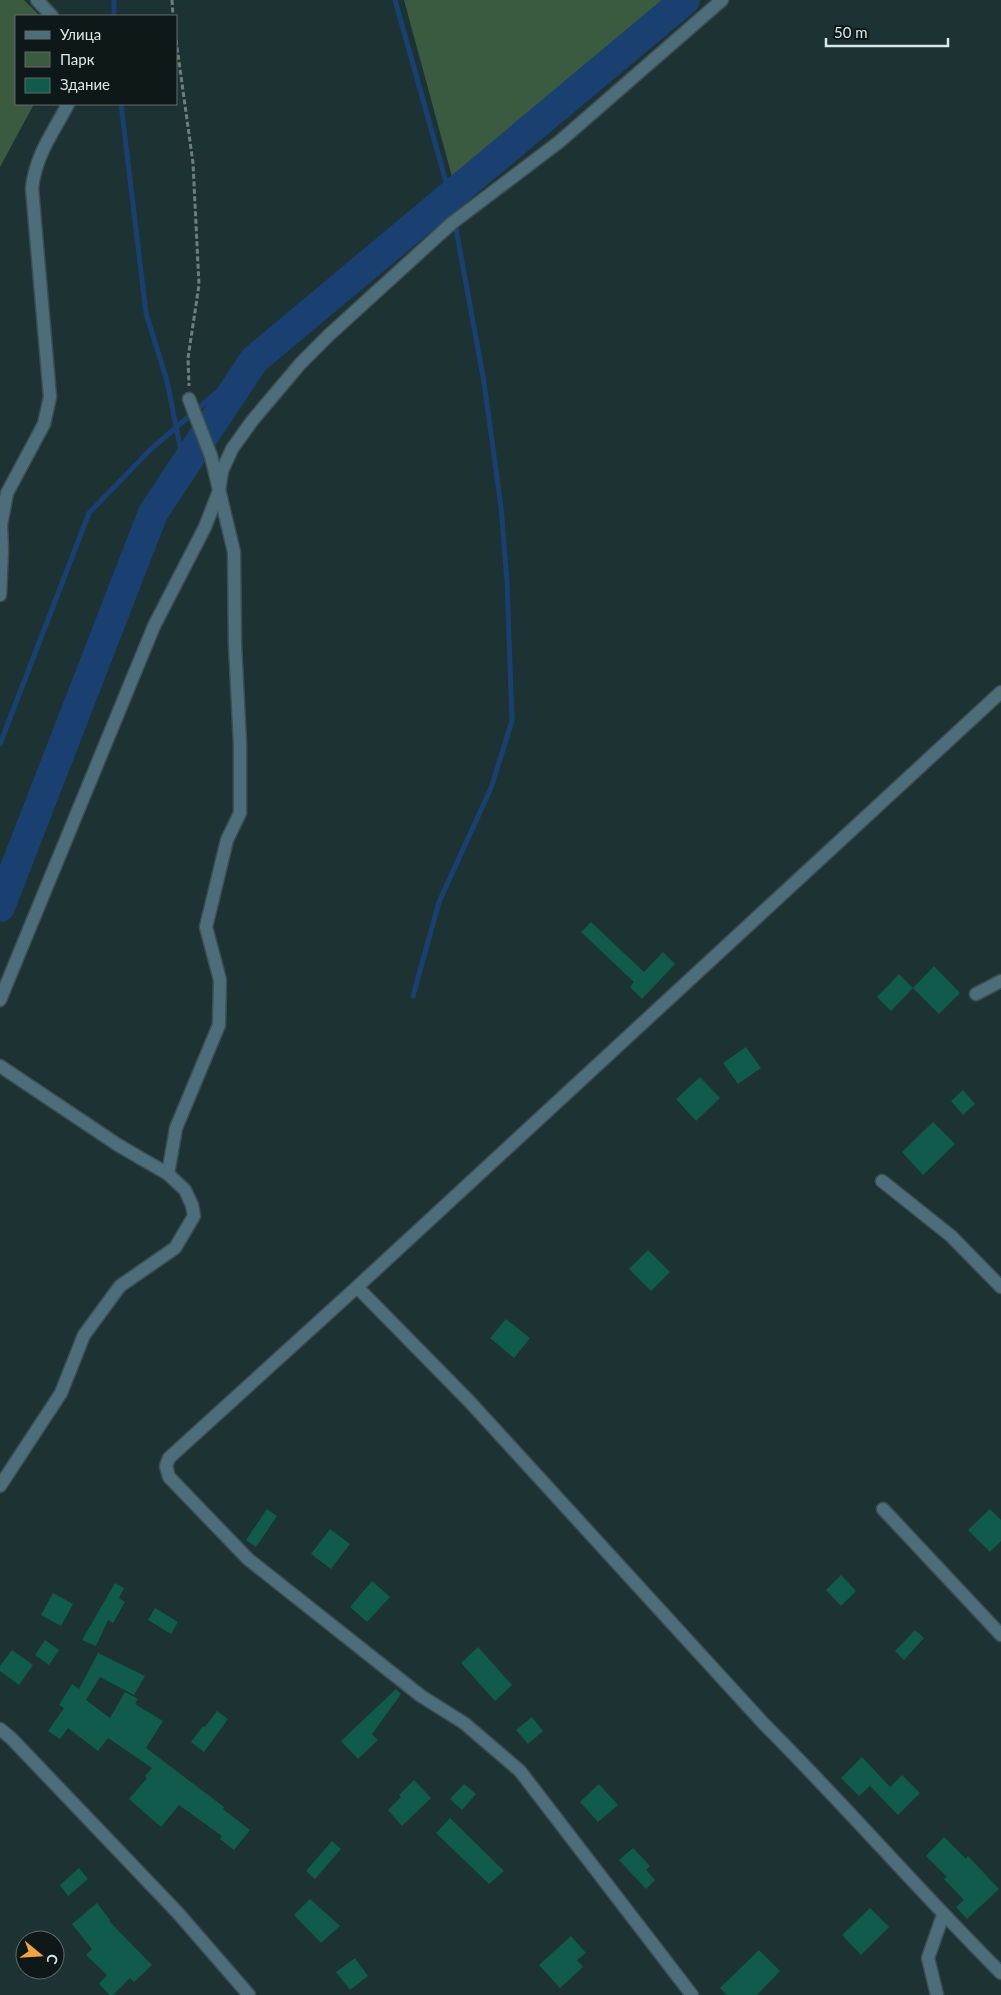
<svg xmlns="http://www.w3.org/2000/svg" width="1001" height="1995" font-family="Lato,sans-serif">
<rect width="100%" height="100%" fill="#1d3233"/>
<path fill="#3b5b40" d="M 0,0 L 24,0 L 40,16 L 16,16 L 16,104 L 34,104 L 0,167 Z
M 404,0 L 671,0 L 454,184 Z"/>
<g fill="none" stroke-linecap="round" stroke-linejoin="round">
<path stroke="#194070" stroke-width="5" d="M 114,0 L 114,16
M 395,0 L 450,196 L 484,382 L 501,507 L 507,581 L 512,721 L 491,788 L 439,902 L 413,996
M 121,104 L 146,313 L 167,381 L 184,466
M 0,744 L 89,513 L 150,450 L 254,360"/>
<path stroke="#194070" stroke-width="30" d="M 0,907 L 153,513 L 254,360 L 685,0"/>
</g>
<path fill="#105b4c" d="M 591,922 L 644,972 L 663,952 L 675,964 L 642,999 L 630,987 L 634,982 L 581,932 Z
M 934,966 L 960,993 L 939,1014 L 913,988 Z
M 899,974 L 913,988 L 891,1011 L 877,997 Z
M 746,1047 L 761,1068 L 738,1084 L 723,1063 Z
M 700,1077 L 720,1098 L 696,1121 L 676,1099 Z
M 963,1090 L 975,1104 L 963,1115 L 951,1101 Z
M 933,1122 L 955,1144 L 923,1175 L 902,1152 Z
M 648,1250 L 670,1272 L 651,1291 L 629,1269 Z
M 506,1319 L 530,1338 L 514,1358 L 490,1338 Z
M 267,1509 L 277,1516 L 256,1547 L 246,1540 Z
M 990,1509 L 1001,1520 L 1001,1541 L 990,1552 L 968,1530 Z
M 330,1529 L 350,1544 L 331,1569 L 311,1554 Z
M 841,1575 L 856,1591 L 841,1606 L 826,1590 Z
M 372,1581 L 390,1597 L 367,1622 L 350,1607 Z
M 115,1583 L 124,1588 L 119,1598 L 125,1602 L 113,1623 L 108,1620 L 96,1646 L 82,1640 Z
M 53,1593 L 73,1604 L 61,1626 L 41,1615 Z
M 155,1608 L 178,1622 L 171,1634 L 148,1620 Z
M 915,1630 L 924,1638 L 904,1660 L 895,1651 Z
M 45,1640 L 59,1650 L 49,1665 L 35,1655 Z
M 478,1647 L 512,1685 L 495,1701 L 461,1663 Z
M 12,1650 L 33,1665 L 19,1685 L 0,1671 L 0,1666 Z
M 98,1653 L 145,1676 L 134,1695 L 100,1677 L 86,1700 L 110,1718 L 125,1692 L 138,1699 L 135,1704 L 163,1721 L 146,1748 L 224,1807 L 223,1809 L 250,1830 L 234,1850 L 220,1839 L 222,1836 L 179,1805 L 161,1827 L 129,1799 L 147,1778 L 145,1776 L 152,1768 L 108,1738 L 98,1751 L 68,1728 L 60,1739 L 48,1731 L 64,1708 L 59,1705 L 72,1684 L 79,1689 Z
M 396,1689 L 401,1694 L 372,1734 L 378,1740 L 358,1759 L 341,1741 Z
M 217,1711 L 228,1719 L 204,1752 L 191,1742 L 203,1726 L 205,1727 Z
M 532,1717 L 543,1731 L 528,1744 L 516,1730 Z
M 862,1757 L 890,1787 L 902,1775 L 920,1793 L 898,1815 L 870,1786 L 859,1796 L 841,1778 Z
M 414,1780 L 431,1798 L 402,1826 L 388,1810 L 401,1797 L 399,1795 Z
M 464,1784 L 476,1794 L 462,1810 L 450,1799 Z
M 599,1784 L 618,1805 L 598,1822 L 580,1802 Z
M 450,1818 L 504,1871 L 489,1884 L 436,1833 Z
M 944,1837 L 966,1859 L 968,1856 L 999,1889 L 967,1919 L 956,1907 L 964,1900 L 944,1879 L 947,1877 L 926,1856 Z
M 332,1841 L 341,1849 L 315,1879 L 306,1871 Z
M 633,1848 L 650,1866 L 646,1870 L 655,1880 L 646,1889 L 619,1860 Z
M 79,1868 L 88,1879 L 68,1896 L 60,1885 Z
M 310,1899 L 340,1926 L 321,1943 L 294,1915 Z
M 97,1903 L 110,1920 L 109,1921 L 152,1965 L 134,1982 L 130,1978 L 113,1995 L 110,1995 L 99,1984 L 107,1975 L 86,1955 L 92,1949 L 72,1924 Z
M 870,1908 L 889,1927 L 861,1955 L 842,1935 Z
M 571,1936 L 586,1953 L 577,1960 L 583,1967 L 560,1988 L 539,1965 Z
M 759,1950 L 780,1971 L 757,1995 L 727,1995 L 720,1988 Z
M 355,1958 L 368,1976 L 350,1990 L 336,1972 Z"/>
<g fill="none" stroke-linecap="round" stroke-linejoin="round">
<g stroke="#3b4f50" stroke-width="15">
<path id="minor" d="M 37,0 L 52,16
M 0,595 L 2,550 L 1,525 L 7,493 L 44,424 L 50,397 L 32,188 C 36,154 53,133 68,104
M 976,994 L 1001,981
M 0,1000 L 154,626 L 205,527 L 219,491 L 222,471 L 232,449 L 252,421 L 301,363 L 329,335 L 452,223 L 559,142 L 722,0
M 0,1066 L 118,1145 L 168,1174 L 185,1190 L 192,1205 L 194,1216 L 175,1248 L 120,1286 L 84,1335 L 61,1393 L 0,1486
M 168,1174 L 176,1128 L 219,1025 L 220,980 L 206,927 L 227,840 L 240,813 L 240,744 L 235,644 L 234,552 L 211,456 L 189,399
M 882,1181 L 951,1236 L 1001,1287
M 357,1287 L 469,1401 L 764,1724 C 845,1805 920,1892 1001,1973
M 883,1509 L 1001,1635
M 0,1729 L 11,1738 L 178,1913 L 249,1995
M 692,1995 L 520,1771 L 464,1723 L 421,1696 L 248,1559 L 169,1477 L 166,1466 L 169,1458 L 357,1287 L 1001,692
M 937,1995 L 928,1958 L 943,1915"/>
</g>
<path stroke="#6d7e7f" stroke-width="3" stroke-dasharray="5 2.5" stroke-linecap="butt" d="M 172,0 L 173,16
M 176,40 L 193,163 L 199,285 L 188,358 L 189,386"/>
<use href="#minor" stroke="#4e6d7b" stroke-width="12"/>
</g>
<rect x="15" y="15" width="162" height="90" fill="#0f1819" stroke="#606b6b"/>
<rect x="25" y="31" width="25" height="8" fill="#4e6d7b" stroke="#606b6b"/>
<text x="60" y="40" font-size="15" fill="#dae7e7">Улица</text>
<rect x="25" y="52" width="25" height="15" fill="#3b5b40" stroke="#606b6b"/>
<text x="60" y="65" font-size="15" fill="#dae7e7">Парк</text>
<rect x="25" y="78" width="25" height="15" fill="#105b4c" stroke="#606b6b"/>
<text x="60" y="90" font-size="15" fill="#dae7e7">Здание</text>
<g transform="translate(40 1955) rotate(108)"><circle r="24" fill="#0f1819" stroke="#606b6b"/>
<path d="M0-4L9 19L0 12L-9 19Z" fill="#f3a442"/>
<text y="-8" font-size="14" font-weight="bold" text-anchor="middle" fill="#dae7e7">С</text>
</g>
<path d="M826 38v8h122v-8" fill="none" stroke="#dae7e7" stroke-width="2.5"/>
<text x="834" y="38" font-size="15" fill="#dae7e7" stroke="#0f1819" stroke-width="4" paint-order="stroke">50 m</text>
</svg>
